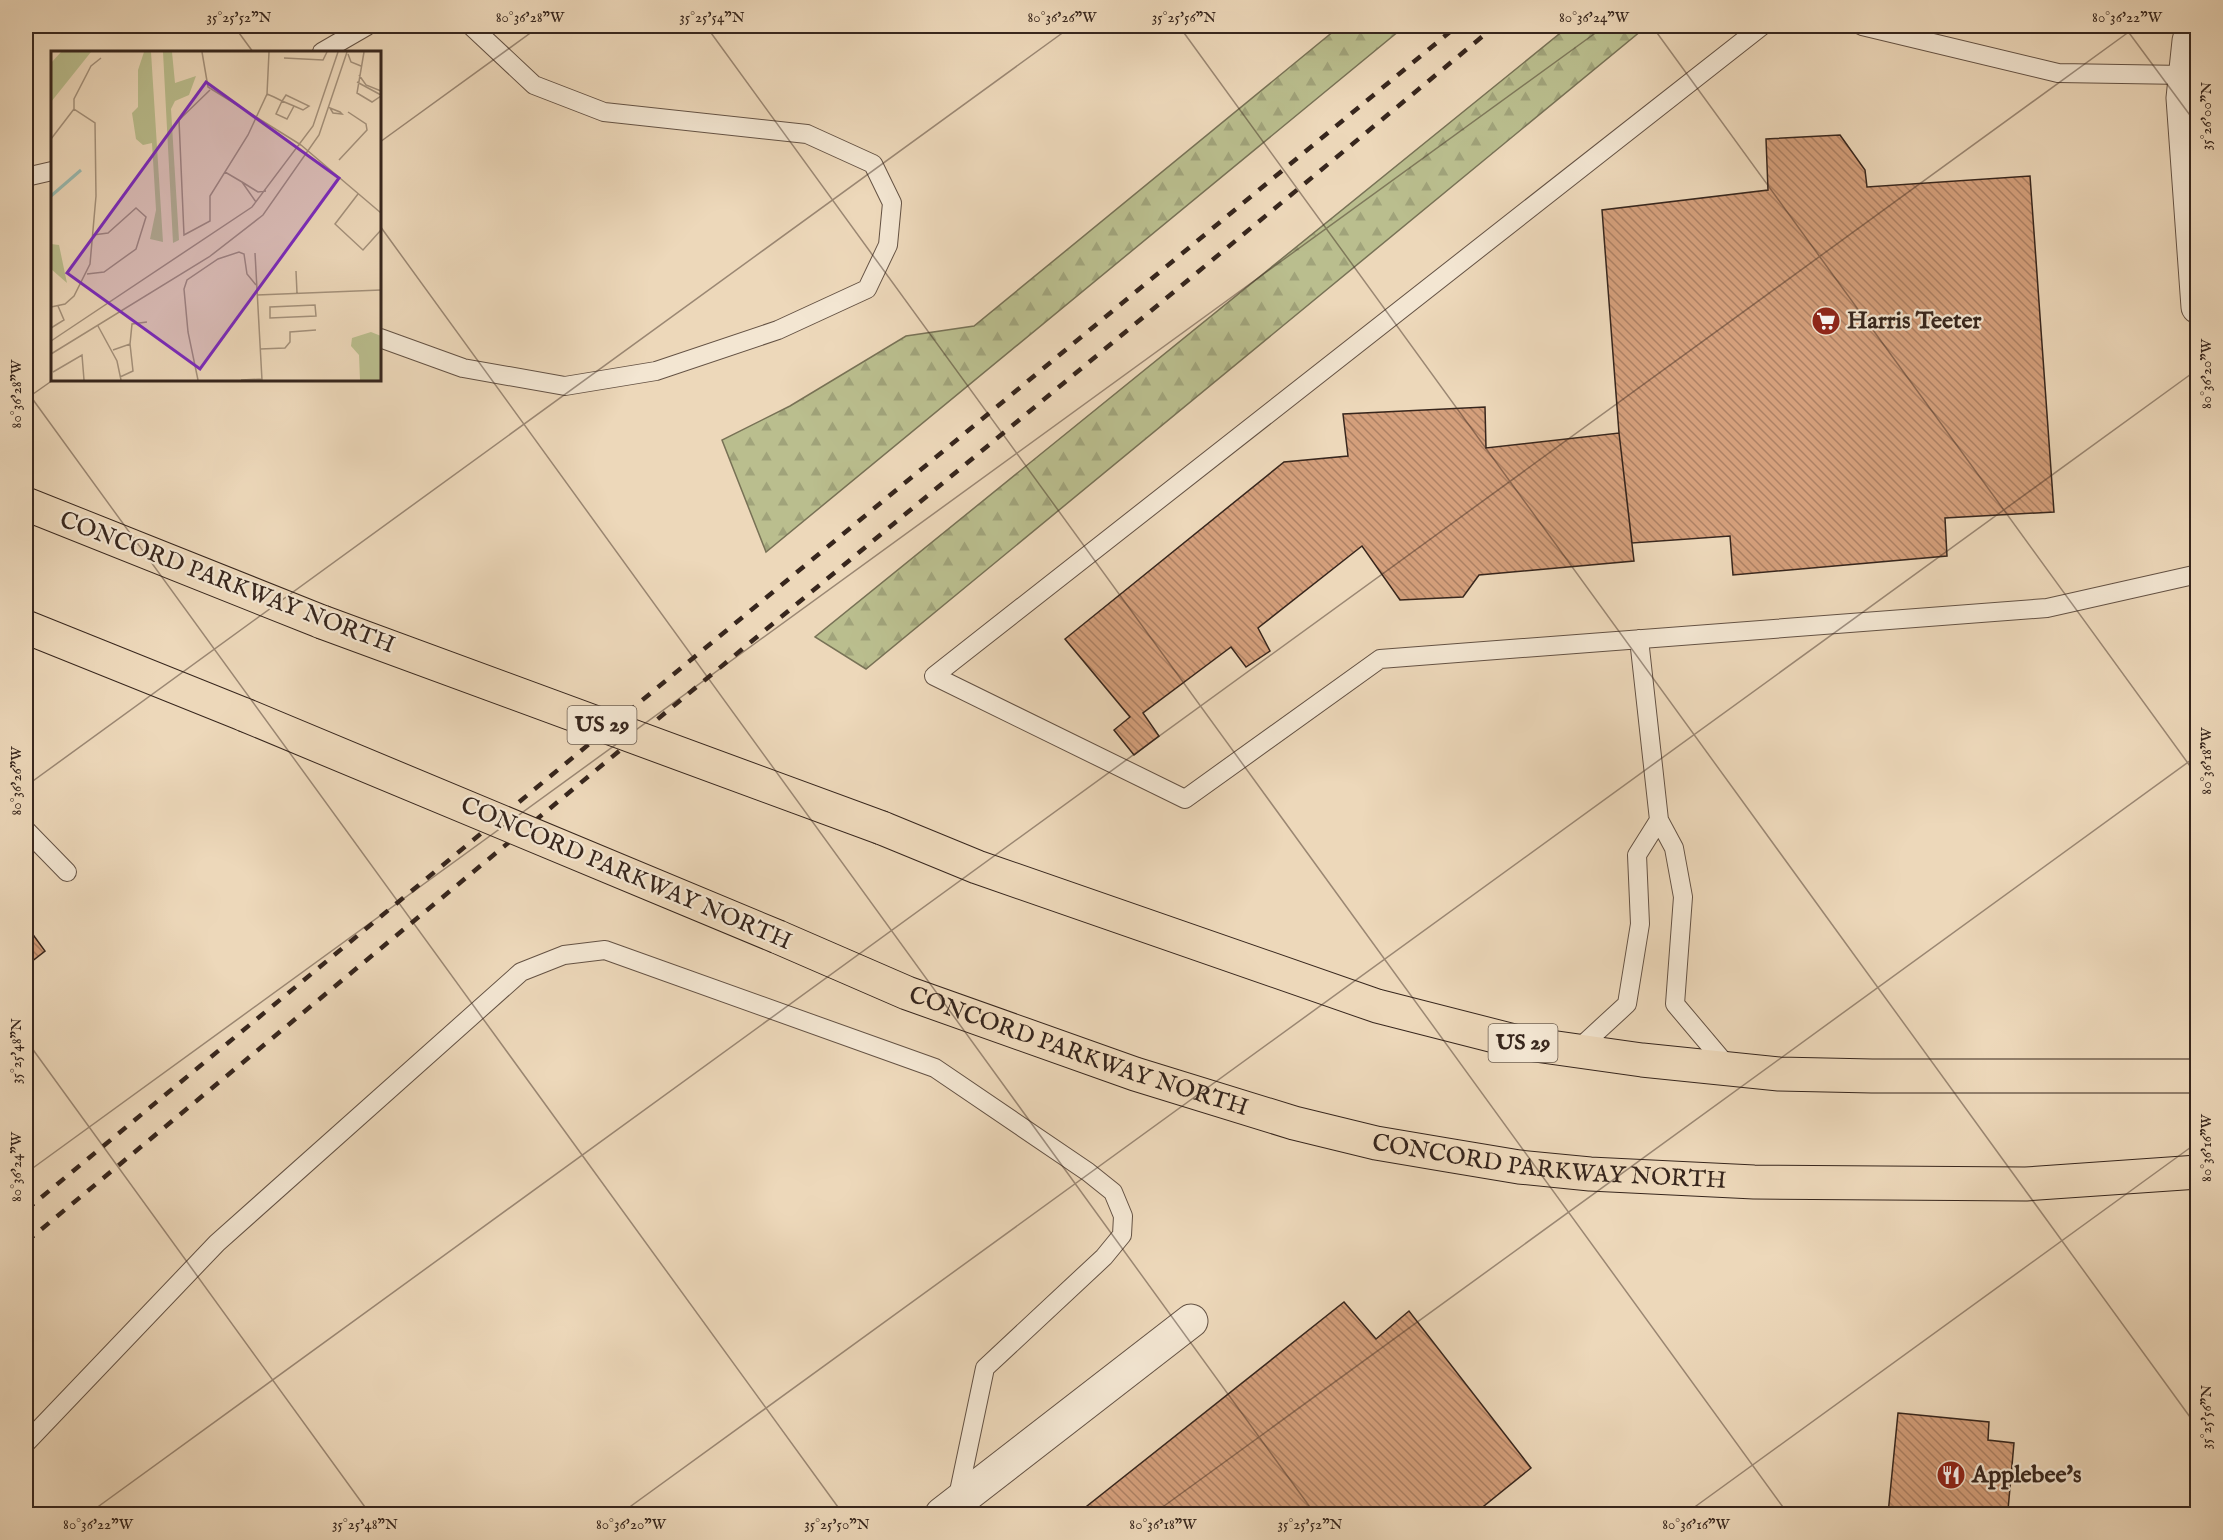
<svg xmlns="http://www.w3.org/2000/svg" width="2223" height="1540" font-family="'IM FELL English',serif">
<defs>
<pattern id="forest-firs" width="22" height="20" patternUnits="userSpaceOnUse" patternTransform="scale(1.5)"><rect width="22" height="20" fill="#babe8e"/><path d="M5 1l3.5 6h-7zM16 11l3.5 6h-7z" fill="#a0a37a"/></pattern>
<pattern id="building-back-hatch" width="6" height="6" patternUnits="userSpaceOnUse" patternTransform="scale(1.5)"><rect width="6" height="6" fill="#d49f7b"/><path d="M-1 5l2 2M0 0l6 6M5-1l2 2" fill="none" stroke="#ad8164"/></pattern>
</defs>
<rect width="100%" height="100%" fill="#edd8ba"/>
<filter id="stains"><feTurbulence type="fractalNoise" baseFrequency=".00333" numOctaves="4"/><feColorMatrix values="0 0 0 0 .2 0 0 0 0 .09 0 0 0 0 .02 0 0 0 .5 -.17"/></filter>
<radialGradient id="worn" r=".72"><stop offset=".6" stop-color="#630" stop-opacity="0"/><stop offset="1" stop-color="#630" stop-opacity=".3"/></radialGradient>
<path fill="url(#forest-firs)" stroke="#787256" stroke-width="1.5" d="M 1340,26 L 1405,26 L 766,552 L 722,440 L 790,406 L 906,336 L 974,326 Z
M 1569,26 L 1647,26 L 866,669 L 815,637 Z"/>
<path fill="url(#building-back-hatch)" stroke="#37261d" stroke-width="1.5" d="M 1840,135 L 1865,170 L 1867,187 L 2030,176 L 2054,512 L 1945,518 L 1947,556 L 1733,575 L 1730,536 L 1632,543 L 1619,433 L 1602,210 L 1768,190 L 1766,139 Z
M 1485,407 L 1486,448 L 1619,433 L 1634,561 L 1479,575 L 1463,597 L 1400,600 L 1362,546 L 1258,628 L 1270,651 L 1246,667 L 1231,647 L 1143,713 L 1159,736 L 1134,755 L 1114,730 L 1130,717 L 1065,639 L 1284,462 L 1348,456 L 1343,414 Z
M 26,925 L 45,951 L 26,966 Z
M 1344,1302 L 1376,1339 L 1409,1311 L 1531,1468 L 1474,1514 L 1077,1514 Z
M 1898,1413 L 1989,1422 L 1988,1440 L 2014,1443 L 2008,1510 L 1978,1507 L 1977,1514 L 1888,1514 Z"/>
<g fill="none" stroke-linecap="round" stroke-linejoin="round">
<g stroke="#645244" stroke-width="20">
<path id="service" d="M 1762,26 L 934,676 L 1185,799 L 1380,659 L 2047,608 L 2198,574
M 1862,26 L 2058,73 L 2185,75
M 322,52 L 367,26
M 26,177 L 52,171
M 380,338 L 463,368 L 565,386 L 656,371 L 778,330 L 867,289 L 888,245 L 892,203 L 873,164 L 807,134 L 604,112 L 534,85 L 471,26
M 1639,639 L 1659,820
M 26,830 L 67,872
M 1576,1051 L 1627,1004 L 1640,924 L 1637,855 L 1659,820 L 1674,848 L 1683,897 L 1675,1004 L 1729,1068
M 26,1443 L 217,1243 L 521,972 L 564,955 L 605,950 L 935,1068 L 1088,1172 L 1113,1192 L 1123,1216 L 1122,1235 L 1104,1257 L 985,1368 L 957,1501"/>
</g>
<g stroke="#645244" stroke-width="35">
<path id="minor" d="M 2193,26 L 2189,41 L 2183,98 L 2198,307"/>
</g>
<g stroke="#645244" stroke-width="35">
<path id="tertiary" d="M 942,1514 L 1191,1321"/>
</g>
<g stroke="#37261d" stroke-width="35">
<g id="trunk">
<path d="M 26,504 L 322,622"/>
<path d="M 26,627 L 245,715"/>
<path d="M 882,828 L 977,867 L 1377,1006 L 1522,1043 L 1642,1060 L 1779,1074 L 1872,1076 L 2198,1076"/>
<path id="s1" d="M 778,937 L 907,993 L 1135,1074 L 1294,1123 L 1376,1143 L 1447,1155 L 1519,1167 L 1590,1174 L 1754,1182 L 2026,1184 L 2198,1172"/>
</g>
</g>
<use href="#service" stroke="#f3e6d2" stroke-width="18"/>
<use href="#minor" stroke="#f3e6d2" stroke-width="33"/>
<use href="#tertiary" stroke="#f3e6d2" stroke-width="33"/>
<use href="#trunk" stroke="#edd8ba" stroke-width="33"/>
<path stroke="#37261d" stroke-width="4.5" stroke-dasharray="10 10" stroke-linecap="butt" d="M 26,1210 L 1457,26
M 26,1242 L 1495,26"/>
<g stroke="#37261d" stroke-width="35" stroke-linecap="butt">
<path id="trunk-bridge" d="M 322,622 L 882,828
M 245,715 L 778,937"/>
</g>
<use href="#trunk-bridge" stroke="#edd8ba" stroke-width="33"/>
</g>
<path fill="none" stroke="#37261d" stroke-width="1.5" stroke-opacity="0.45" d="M 234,26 L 253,52M 706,26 L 1788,1514M 1179,26 L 2198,1428M 1652,26 L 2198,777M 2124,26 L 2198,126M 380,142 L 540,26M 380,226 L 1315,1514M 26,390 L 843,1514M 26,399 L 53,380M 26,786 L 1072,26M 26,1040 L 370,1514M 26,1173 L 1605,26M 88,1514 L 2137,26M 620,1514 L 2198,369M 1153,1514 L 2198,755M 1685,1514 L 2198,1142"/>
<defs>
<g id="supermarket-disc" transform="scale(1.5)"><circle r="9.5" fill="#8f2418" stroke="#f3e6d2"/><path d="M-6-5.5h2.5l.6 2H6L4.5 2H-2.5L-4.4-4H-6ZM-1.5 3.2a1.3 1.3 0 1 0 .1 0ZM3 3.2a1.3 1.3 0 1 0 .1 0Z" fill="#fff"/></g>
<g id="restaurant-disc" transform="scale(1.5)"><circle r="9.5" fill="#8f2418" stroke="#f3e6d2"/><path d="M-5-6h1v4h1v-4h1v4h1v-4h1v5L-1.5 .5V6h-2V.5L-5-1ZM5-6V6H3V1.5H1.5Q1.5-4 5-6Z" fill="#fff"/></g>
</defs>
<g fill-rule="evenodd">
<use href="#supermarket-disc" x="1826" y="321"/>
<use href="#restaurant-disc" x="1951" y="1475"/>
</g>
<g text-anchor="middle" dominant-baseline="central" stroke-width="4.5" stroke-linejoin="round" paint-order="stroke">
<g fill="#f3e6d2" stroke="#6f6053" stroke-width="1.5">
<rect x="567.5" y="706" width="69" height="38" rx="4.5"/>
<rect x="1488.5" y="1024" width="69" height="38" rx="4.5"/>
</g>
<g font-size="22" font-weight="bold" fill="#37261d">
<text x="602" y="725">US 29</text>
<text x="1523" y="1043">US 29</text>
</g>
<g font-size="24" font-weight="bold" fill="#37261d" stroke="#f3e6d2" text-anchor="start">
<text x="1847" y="321">Harris Teeter</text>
<text x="1972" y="1475">Applebee's</text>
</g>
<g font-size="24" fill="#37261d" stroke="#f3e6d2">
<text transform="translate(227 583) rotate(21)">CONCORD PARKWAY NORTH</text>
<text transform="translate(626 874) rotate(23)">CONCORD PARKWAY NORTH</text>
<text stroke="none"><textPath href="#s1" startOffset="322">CONCORD PARKWAY NORTH</textPath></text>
<text stroke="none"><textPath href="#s1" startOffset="808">CONCORD PARKWAY NORTH</textPath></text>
</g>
</g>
<g transform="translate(51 51)">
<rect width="330" height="330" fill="#edd8ba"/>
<path d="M 10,1 L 40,1 L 0,51 L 0,12 ZM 93,1 L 100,1 L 112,191 L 99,188 L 105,159 L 101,92 L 92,94 L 85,88 L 81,62 L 87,56 L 87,19 ZM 112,1 L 121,1 L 124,32 L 145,25 L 138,44 L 124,50 L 120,58 L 128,189 L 122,192 ZM 0,193 L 8,194 L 16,232 L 0,218 ZM 320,281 L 330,285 L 330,329 L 309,329 L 308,304 L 300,295 L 301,287 Z" fill="#babe8e"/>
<path fill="none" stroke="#99bab0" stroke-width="3" d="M 0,145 L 30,119"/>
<path fill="none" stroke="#a4917b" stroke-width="1.5" d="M 151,1 L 157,36 L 250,94M 313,1 L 306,42 L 321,51 L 330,45M 297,3 L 300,11 L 310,15M 233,7 L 272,9 L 276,1M 308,24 L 315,34 L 330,40M 306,31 L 330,44M 159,39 L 128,69 L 133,184 L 159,170 L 159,145 L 197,84 L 216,43 L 218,1M 216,43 L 223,46 L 231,50 L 243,55 L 252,59 L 258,55 L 235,44 L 231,50 L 225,63 L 236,68 L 243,55M 279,57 L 289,61 L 291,63 L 282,62 ZM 0,88 L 23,58M 250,94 L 330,162M 288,109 L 316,79 L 315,73 L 297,61M 174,121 L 191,131M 307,143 L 284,173 L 312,199 L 330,179M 205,151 L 191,131 L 207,141 L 215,140M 204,202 L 211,329M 245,220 L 246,242M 36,223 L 53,221 L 85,198 L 95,166 L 85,157 L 57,182 L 42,184M 206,244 L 330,239M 264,254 L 265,265 L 219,267 L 219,256 ZM 0,256 L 14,253 L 23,245 L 39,213 L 45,145 L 44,72 L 23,58 L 23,48 L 40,15 L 50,7M 47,275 L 66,310 L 70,329M 0,277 L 13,269 L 7,255M 0,290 L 201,156 L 262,75 L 287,1M 79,293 L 81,273 L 96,271M 209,298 L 234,297 L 239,291 L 239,281 L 265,279M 62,299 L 79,293 L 82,320 L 69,326M 0,303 L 158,206 L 212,164 L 268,84 L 296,1M 2,321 L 31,304 L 33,329M 147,329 L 137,281 L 133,238 L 136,229 L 167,208 L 188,201 L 193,203 L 196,223 L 205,234M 190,329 L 211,328"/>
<path fill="#7b2cbf" fill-opacity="0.15" stroke="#7b2cbf" stroke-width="3" d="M 155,31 L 288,127 L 149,318 L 16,222 Z"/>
<rect width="330" height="330" fill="none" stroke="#37261d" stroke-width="3"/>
</g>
<rect width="2223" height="1540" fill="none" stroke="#edd8ba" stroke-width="66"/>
<rect x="33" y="33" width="2157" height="1474" fill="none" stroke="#37261d" stroke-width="2"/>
<g font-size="15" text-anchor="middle" fill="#37261d">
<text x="239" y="22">35°25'52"N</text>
<text x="530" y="22">80°36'28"W</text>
<text x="712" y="22">35°25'54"N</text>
<text x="1062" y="22">80°36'26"W</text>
<text x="1184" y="22">35°25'56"N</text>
<text x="1594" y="22">80°36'24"W</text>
<text x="2127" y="22">80°36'22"W</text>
<text transform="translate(2206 116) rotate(-90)" y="5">35°26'00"N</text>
<text transform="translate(2206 374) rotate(-90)" y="5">80°36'20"W</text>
<text transform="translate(16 394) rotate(-90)" y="5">80°36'28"W</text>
<text transform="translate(2206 761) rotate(-90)" y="5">80°36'18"W</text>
<text transform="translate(16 781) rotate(-90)" y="5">80°36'26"W</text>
<text transform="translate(16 1051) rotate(-90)" y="5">35°25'48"N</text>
<text transform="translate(2206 1148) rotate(-90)" y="5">80°36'16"W</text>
<text transform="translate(16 1167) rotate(-90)" y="5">80°36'24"W</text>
<text transform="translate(2206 1417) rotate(-90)" y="5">35°25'56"N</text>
<text x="98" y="1529">80°36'22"W</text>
<text x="365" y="1529">35°25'48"N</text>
<text x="631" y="1529">80°36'20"W</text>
<text x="837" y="1529">35°25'50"N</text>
<text x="1163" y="1529">80°36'18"W</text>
<text x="1310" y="1529">35°25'52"N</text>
<text x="1696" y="1529">80°36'16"W</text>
</g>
<rect width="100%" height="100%" filter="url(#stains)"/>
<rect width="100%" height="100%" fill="url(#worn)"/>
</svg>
